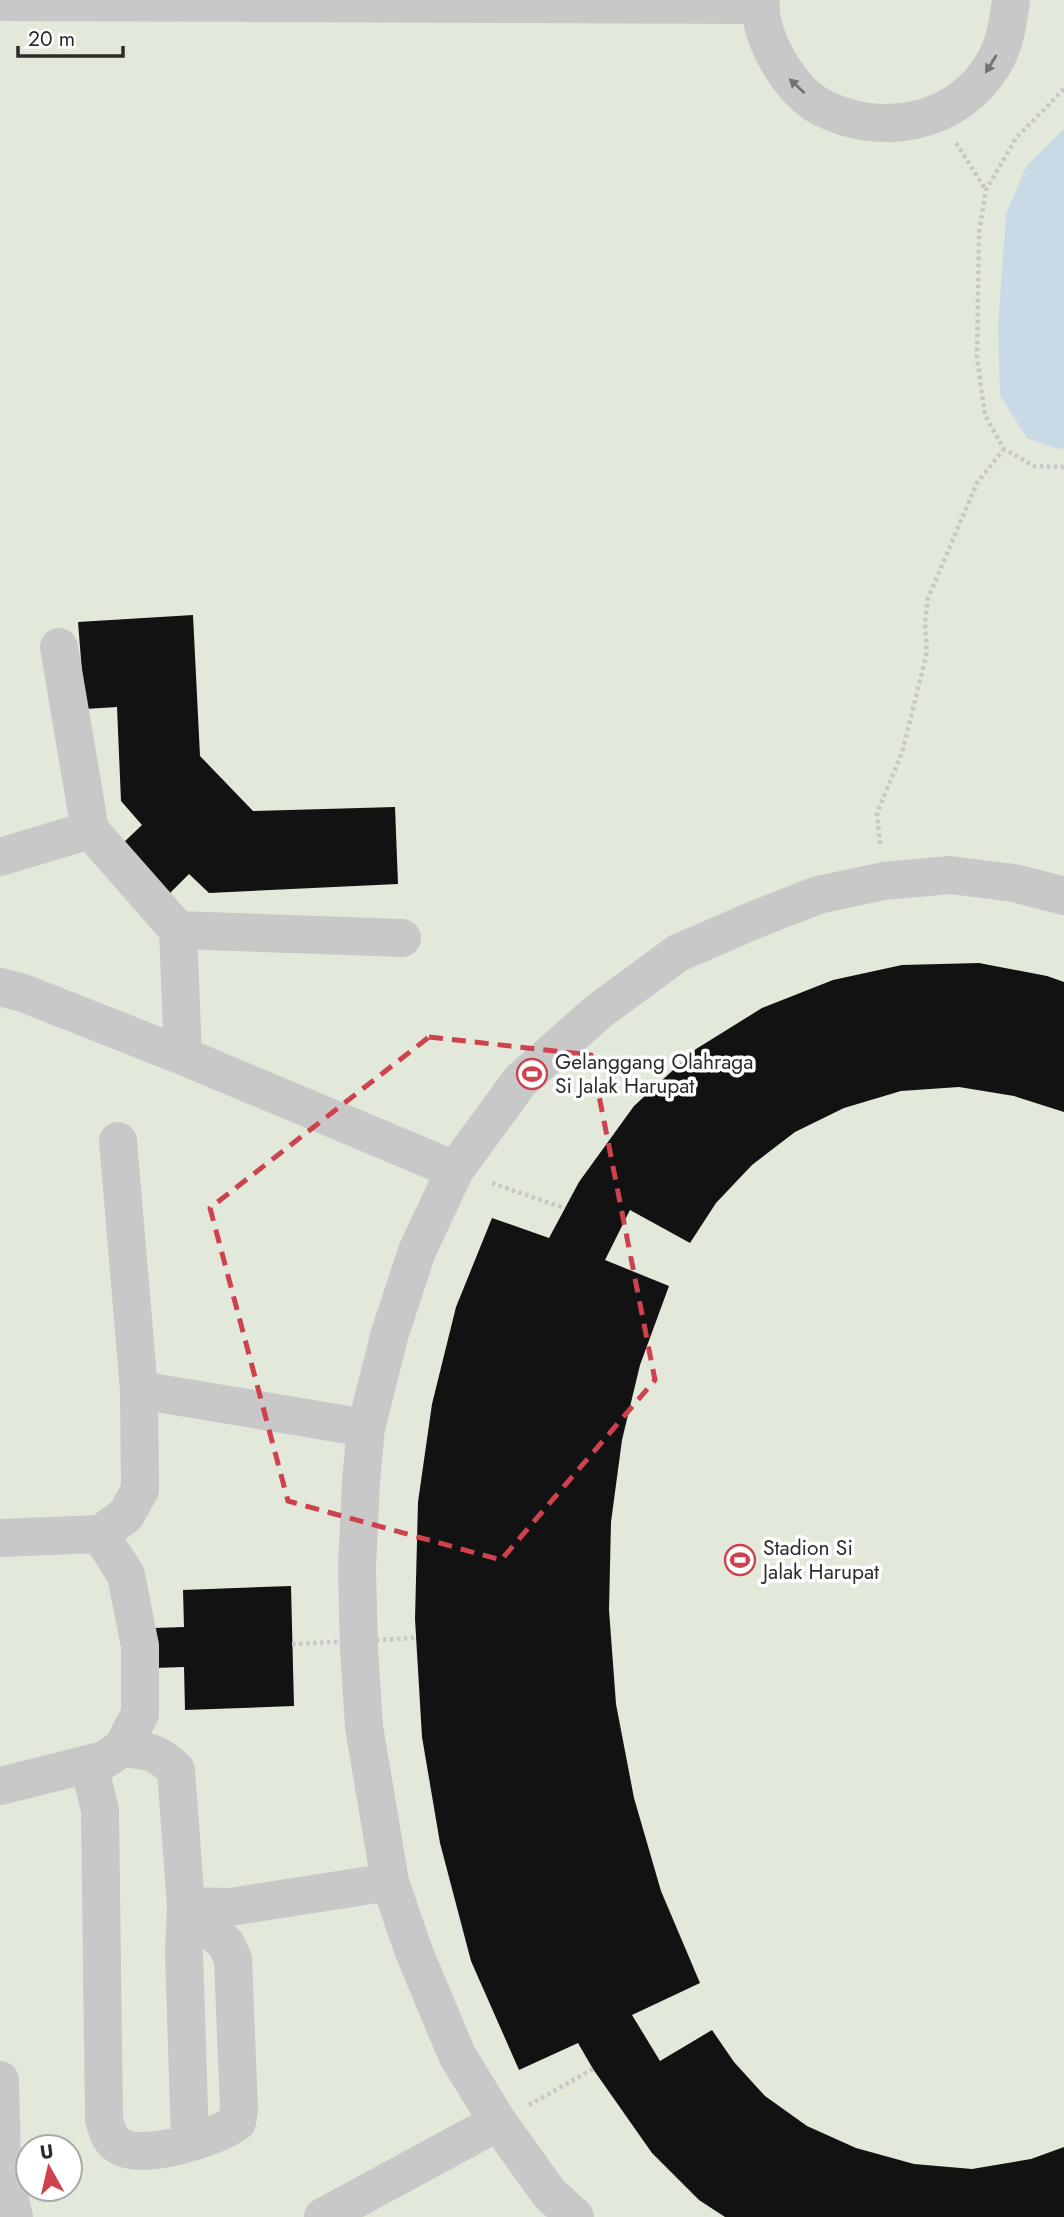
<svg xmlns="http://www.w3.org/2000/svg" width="1064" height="2217" font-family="Jost,sans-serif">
<rect width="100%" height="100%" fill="#fff"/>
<path fill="#e2e8da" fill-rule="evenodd" d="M 0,0 L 1064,0 L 1064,2217 L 0,2217 ZM 28,2147 L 70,2147 L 70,2189 L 28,2189 Z"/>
<path fill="#c8dae6" d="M 1064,129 L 1064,448 L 1058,449 L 1027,438 L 1000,395 L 998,326 L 1006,214 L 1026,167 Z"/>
<path fill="#121212" d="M 193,615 L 200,756 L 253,811 L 395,807 L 398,884 L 209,893 L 189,874 L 170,893 L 122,844 L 142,825 L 121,801 L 117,707 L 85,709 L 78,622 Z
M 979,963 L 1047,976 L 1064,982 L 1064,1112 L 1014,1096 L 959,1087 L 901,1091 L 844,1108 L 795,1132 L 752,1165 L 716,1203 L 690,1243 L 630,1210 L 605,1260 L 669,1286 L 640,1365 L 622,1440 L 611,1522 L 609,1610 L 616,1704 L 634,1798 L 661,1891 L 700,1983 L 632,2015 L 660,2061 L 712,2030 L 734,2062 L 765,2096 L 807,2126 L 856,2148 L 914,2164 L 972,2169 L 1031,2159 L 1064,2147 L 1064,2217 L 725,2217 L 699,2200 L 652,2153 L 593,2069 L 578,2043 L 519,2070 L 471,1961 L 440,1843 L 422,1737 L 415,1619 L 418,1502 L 432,1404 L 456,1307 L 492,1218 L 549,1238 L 579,1182 L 634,1106 L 696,1049 L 762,1008 L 833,980 L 902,965 Z
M 291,1586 L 294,1706 L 185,1710 L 184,1667 L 154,1668 L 154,1628 L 184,1627 L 183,1590 Z"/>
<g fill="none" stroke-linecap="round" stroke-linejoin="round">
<path stroke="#c8c8c8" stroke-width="4.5" stroke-dasharray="3.5 3.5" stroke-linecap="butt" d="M 1064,89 L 1016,138 L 986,190 L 979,233 L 977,357 L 985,415 L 1004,449 L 1034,466 L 1064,467
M 956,143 L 986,190
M 880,844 L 877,813 L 902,753 L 927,652 L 925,623 L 928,598 L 977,483 L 1004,449
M 492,1183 L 564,1208
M 529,2105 L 593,2069"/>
<path stroke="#c8c8c8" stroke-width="38" d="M 761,0 C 759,20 768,44 778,61 C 788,78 803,98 821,107 C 880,138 956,124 992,66 C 1005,46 1008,23 1011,0
M 0,2 L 760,5
M 59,647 L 90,830 L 178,930 L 183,1056
M 0,857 L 90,830
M 178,930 L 402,938
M 0,987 L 23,993 L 183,1056 L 455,1170
M 139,1390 L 366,1428
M 0,1538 L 100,1534 L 126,1515 L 140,1490 L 139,1390 L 118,1141
M 122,1748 C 146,1750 158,1752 176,1770 L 186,1906 L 184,1951 L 190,2142
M 89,1765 L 100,1810 L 104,2120 C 108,2132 109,2141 121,2147 C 144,2160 217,2138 237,2122 L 239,2109 L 233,1959 L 226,1944 L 186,1906
M 0,1786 L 104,1760 L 122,1748 L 140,1714 L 140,1646 L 126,1575 L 100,1534
M 186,1906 L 230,1907 L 390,1882
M 0,2080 L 2,2164 L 14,2217
M 323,2217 L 498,2122
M 575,2217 L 549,2193 L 498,2122 L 457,2055 L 414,1952 L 390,1882 L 380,1822 L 364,1727 L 359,1649 L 357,1568 L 361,1481 L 366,1428 L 390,1333 L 417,1251 L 455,1170 L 520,1081 L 599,1011 L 678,953 L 759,918 L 818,895 L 884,881 L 950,875 L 1014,883 L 1064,896"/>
<path stroke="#c8c8c8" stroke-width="4.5" stroke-dasharray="3.5 3.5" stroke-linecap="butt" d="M 292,1644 L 416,1638"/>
</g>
<defs><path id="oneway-solid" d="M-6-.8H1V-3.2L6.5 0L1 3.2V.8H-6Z" transform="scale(1.75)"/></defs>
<g fill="#727272">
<use href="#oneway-solid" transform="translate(991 64) rotate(121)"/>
<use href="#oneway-solid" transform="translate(797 86) rotate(-137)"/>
</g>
<path fill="none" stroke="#ce424d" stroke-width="5" stroke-dasharray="14 9" stroke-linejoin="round" d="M 429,1037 L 591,1055 L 655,1380 L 501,1560 L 288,1501 L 210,1208 Z"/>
<defs>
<g id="stadium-ring" transform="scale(1.575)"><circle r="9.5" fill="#fff" stroke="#ce424d" stroke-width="1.5"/><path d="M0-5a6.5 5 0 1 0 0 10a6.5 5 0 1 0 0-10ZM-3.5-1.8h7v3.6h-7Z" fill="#ce424d"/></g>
</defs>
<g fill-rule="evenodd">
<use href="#stadium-ring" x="532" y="1074"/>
<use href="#stadium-ring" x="740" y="1560"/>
</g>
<g text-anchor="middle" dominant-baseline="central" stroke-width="7" stroke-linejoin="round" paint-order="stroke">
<g font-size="21" fill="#2b2b2b" stroke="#fff" text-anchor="start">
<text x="555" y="1062">Gelanggang Olahraga<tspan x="555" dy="24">Si Jalak Harupat</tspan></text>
<text x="763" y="1548">Stadion Si<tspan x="763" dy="24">Jalak Harupat</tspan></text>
</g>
</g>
<g transform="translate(49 2168) rotate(352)"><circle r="33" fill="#ffffff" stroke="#aaaaaa" stroke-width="2"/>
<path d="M0-5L12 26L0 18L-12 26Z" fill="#ce424d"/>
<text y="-10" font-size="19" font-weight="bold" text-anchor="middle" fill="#2b2b2b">U</text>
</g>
<path d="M18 46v10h105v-10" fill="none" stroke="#2b2b2b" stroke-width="3.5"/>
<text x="28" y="46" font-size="21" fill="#2b2b2b" stroke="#ffffff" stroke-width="5" paint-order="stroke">20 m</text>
</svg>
